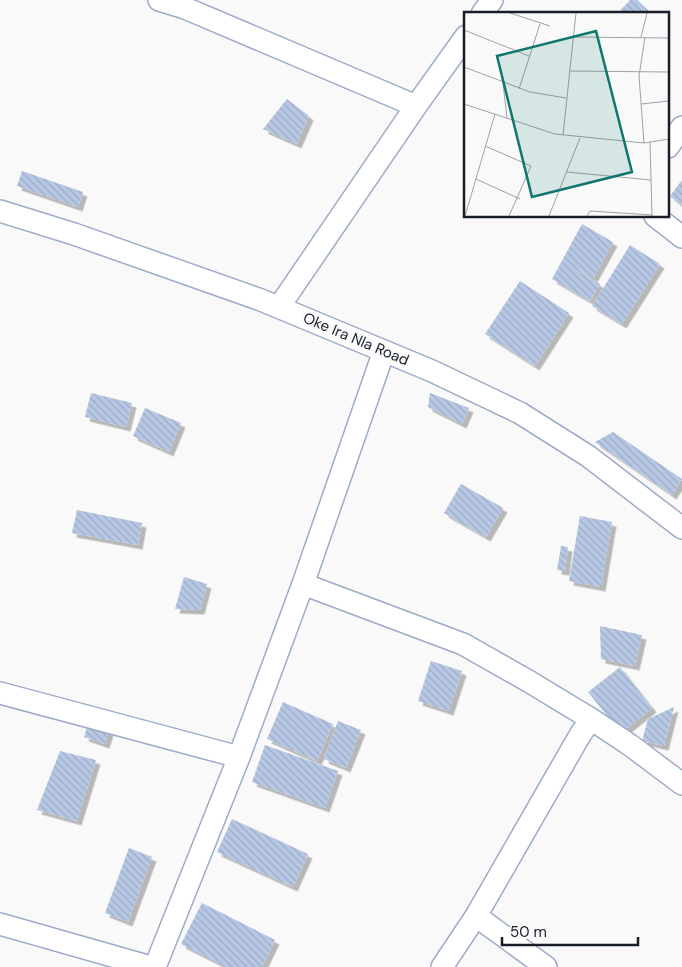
<svg xmlns="http://www.w3.org/2000/svg" width="682" height="967" font-family="'DM Sans',sans-serif">
<defs>
<pattern id="building-back-hatch" width="6" height="6" patternUnits="userSpaceOnUse" patternTransform="scale(1.25)"><rect width="6" height="6" fill="#b7c8e5"/><path d="M-1 5l2 2M0 0l6 6M5-1l2 2" fill="none" stroke="#9dabc4"/></pattern>
<filter id="shadow"><feDropShadow dx="4.5" dy="4.5" stdDeviation="0" flood-color="#0004"/></filter>
</defs>
<rect width="100%" height="100%" fill="#f9f9f9"/>
<path fill="url(#building-back-hatch)" filter="url(#shadow)" d="M 630,0 L 637,0 L 650,12 L 649,14 L 617,14 Z
M 287,99 L 309,116 L 297,144 L 263,129 Z
M 22,171 L 83,192 L 78,207 L 17,186 Z
M 682,180 L 682,206 L 670,196 Z
M 582,224 L 613,242 L 593,278 L 572,268 L 600,284 L 590,301 L 552,279 Z
M 630,245 L 660,264 L 622,324 L 592,306 Z
M 520,281 L 569,313 L 535,366 L 485,334 Z
M 91,393 L 132,403 L 126,427 L 85,417 Z
M 430,393 L 469,408 L 462,424 L 428,407 Z
M 145,408 L 181,423 L 169,452 L 133,436 Z
M 613,432 L 682,479 L 672,495 L 595,442 Z
M 461,484 L 503,508 L 486,537 L 444,513 Z
M 77,510 L 142,523 L 138,545 L 72,533 Z
M 580,516 L 612,522 L 601,587 L 569,581 Z
M 561,546 L 568,547 L 565,571 L 557,570 Z
M 184,577 L 207,584 L 200,610 L 175,609 Z
M 600,626 L 642,635 L 635,666 L 601,659 Z
M 431,661 L 462,671 L 449,711 L 418,701 Z
M 620,667 L 652,708 L 621,733 L 588,692 Z
M 283,702 L 333,724 L 317,761 L 267,739 Z
M 674,707 L 664,746 L 642,741 L 648,719 Z
M 338,721 L 361,730 L 346,768 L 324,759 Z
M 88,724 L 109,731 L 105,744 L 84,737 Z
M 265,745 L 338,771 L 325,808 L 252,782 Z
M 60,751 L 96,760 L 77,821 L 37,810 Z
M 232,819 L 308,854 L 293,887 L 217,852 Z
M 129,848 L 152,857 L 128,922 L 105,913 Z
M 202,903 L 275,940 L 262,967 L 227,967 L 181,944 Z"/>
<g fill="none" stroke-linecap="round" stroke-linejoin="round">
<g stroke="#9cacc8" stroke-width="24">
<path id="minor" d="M 159,0 L 185,8 L 416,106
M 482,14 L 492,0
M 668,147 L 682,127
M 0,211 L 74,234 L 261,300 L 432,371 L 520,413 L 588,456 L 682,528
M 655,216 L 682,237
M 279,307 L 416,106 L 466,36
M 303,584 L 463,644 L 530,682 L 591,719 L 630,745 L 682,784
M 0,693 L 239,757
M 476,916 L 546,967
M 0,924 L 151,967
M 155,967 L 239,757 L 303,584 L 384,351
M 442,967 L 476,916 L 580,735 L 591,719"/>
</g>
<use href="#minor" stroke="#fff" stroke-width="21"/>
</g>
<g text-anchor="middle" dominant-baseline="central" stroke-width="5" stroke-linejoin="round" paint-order="stroke">
<g font-size="15" fill="#181e28" stroke="#f9f9f9">
<text transform="translate(356 339) rotate(23)">Oke Ira Nla Road</text>
</g>
</g>
<g transform="translate(464 12)">
<rect width="205" height="205" fill="#f9f9f9"/>
<path fill="none" stroke="#9fa1a5" stroke-width="1" d="M 46,1 L 86,14M 0,18 L 65,44M 110,25 L 205,26M 177,25 L 183,1M 0,55 L 66,80 L 102,86M 105,59 L 205,60M 39,71 L 43,106M 55,77 L 76,12M 0,92 L 91,122 L 180,131 L 205,127M 177,92 L 205,89M 99,123 L 112,1M 186,130 L 188,204M 180,131 L 175,64 L 181,25M 21,134 L 67,154 L 45,204M 103,160 L 187,168M 12,167 L 56,187M 1,204 L 31,102M 85,204 L 116,126M 123,204 L 126,199 L 188,203"/>
<path fill="#0f766e" fill-opacity="0.15" stroke="#0f766e" stroke-width="2.5" d="M 132,19 L 168,160 L 68,185 L 33,44 Z"/>
<rect width="205" height="205" fill="none" stroke="#181e28" stroke-width="2.5"/>
</g>
<path d="M502 937v8h136v-8" fill="none" stroke="#181e28" stroke-width="2.5"/>
<text x="510" y="937" font-size="15" fill="#181e28" stroke="#f9f9f9" stroke-width="4" paint-order="stroke">50 m</text>
</svg>
